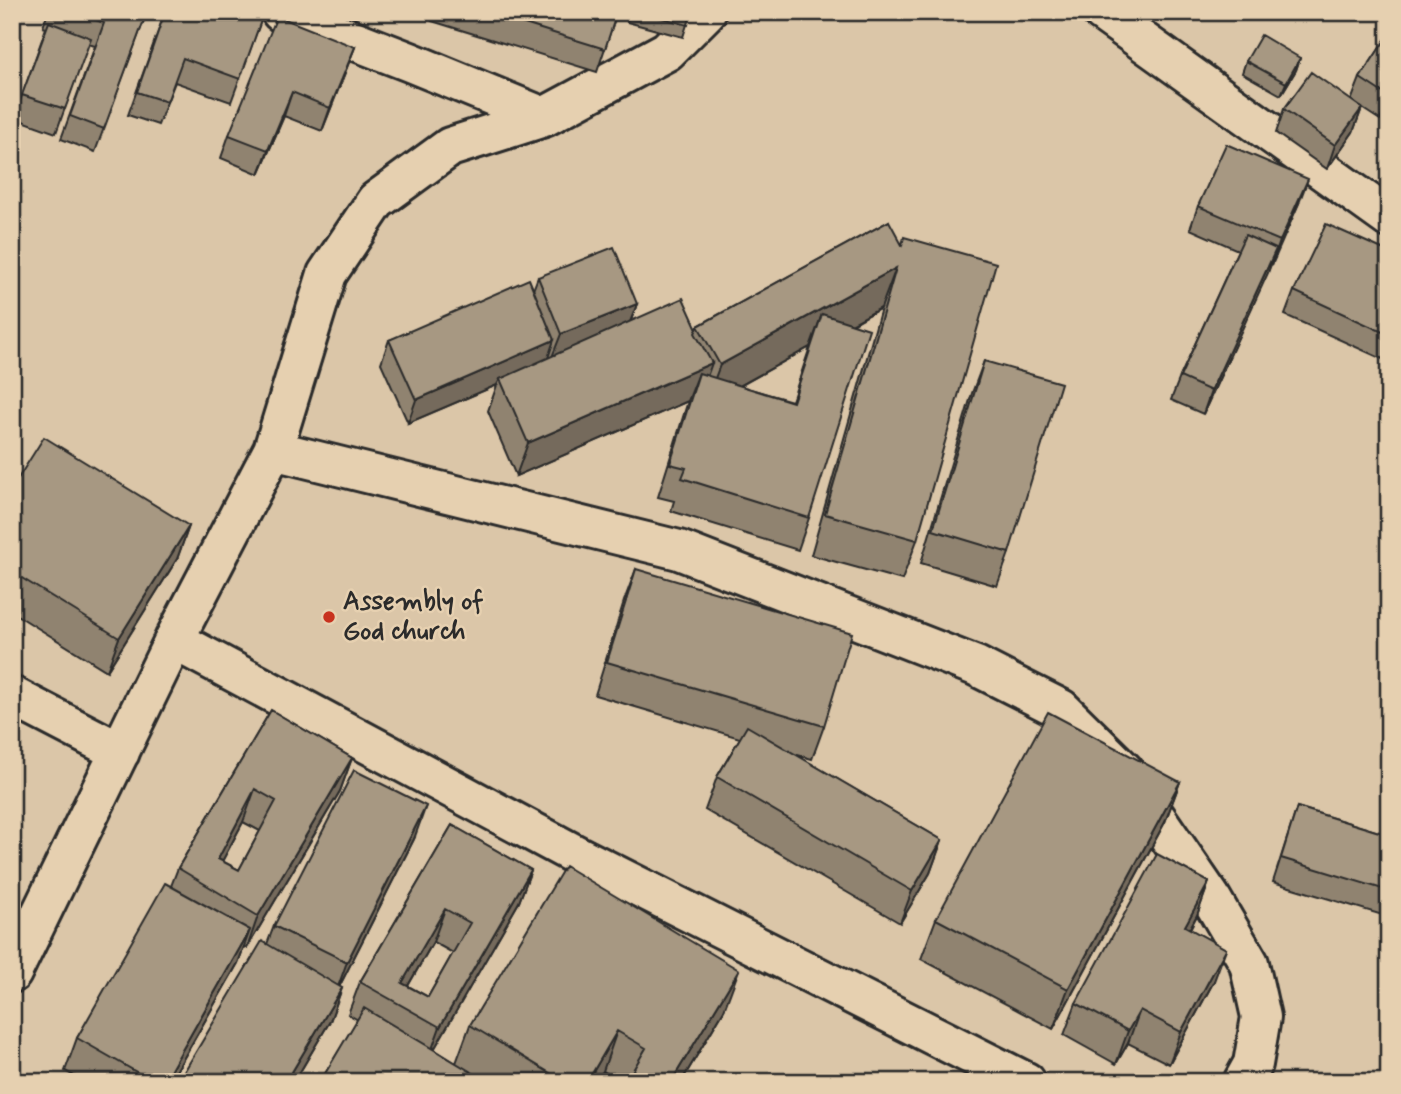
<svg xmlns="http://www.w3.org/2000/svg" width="1401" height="1094" font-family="Mynerve,sans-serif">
<rect width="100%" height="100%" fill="#dbc6a8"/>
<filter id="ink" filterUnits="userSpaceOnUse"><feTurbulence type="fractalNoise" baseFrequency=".0143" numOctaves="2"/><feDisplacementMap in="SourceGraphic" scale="14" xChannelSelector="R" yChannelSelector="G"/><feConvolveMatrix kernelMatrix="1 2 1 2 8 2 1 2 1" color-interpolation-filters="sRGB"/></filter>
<g filter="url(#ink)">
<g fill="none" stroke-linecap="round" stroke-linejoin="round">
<g stroke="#2b2b2b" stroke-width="44">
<path id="minor" d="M 281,12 L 410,62 L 544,117
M 1102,12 L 1389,218
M 273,450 L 679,550 L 976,666 L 1061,709 L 1124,771 L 1211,898 L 1249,963 L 1261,1017 L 1253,1064 L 1243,1082
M 174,640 L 578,856 L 1026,1082
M 12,696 L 120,752
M 12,973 L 174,640 L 273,450 L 327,274 L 376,201 L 450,147 L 544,117 L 667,51 L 706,12"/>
</g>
<use href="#minor" stroke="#e6d0b0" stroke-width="38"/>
</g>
<path fill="#908370" stroke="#2b2b2b" stroke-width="2" fill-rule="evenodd" d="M 48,12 L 147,12 L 95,152 L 61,139 L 95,46 L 88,44 L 56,133 L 14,118 L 46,28 L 43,27 Z
M 165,12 L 263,15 L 231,102 L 175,82 L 158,125 L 128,115 Z
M 435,12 L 617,12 L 597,72 L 432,21 Z
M 629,12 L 691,12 L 683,37 L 627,22 Z
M 1389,34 L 1389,108 L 1380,120 L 1360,107 L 1362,108 L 1353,132 L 1327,169 L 1276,133 L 1284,109 L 1351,101 L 1360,78 Z
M 355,47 L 322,131 L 284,116 L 259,174 L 221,158 L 229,135 Z
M 1300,58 L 1296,70 L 1281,95 L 1242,73 L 1246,61 Z
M 1299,203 L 1203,414 L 1171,400 L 1180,377 L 1238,250 L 1190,229 L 1198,206 Z
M 889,221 L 917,540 L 902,580 L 811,555 L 881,308 L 853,324 L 809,518 L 798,550 L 671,511 L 674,501 L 658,497 L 688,401 L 516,476 L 488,411 L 497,385 L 408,423 L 381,363 L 389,340 L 533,290 L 538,277 L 637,304 L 631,321 L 697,329 L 698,326 ZM 810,347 L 792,401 L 740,386 Z
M 1389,252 L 1389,362 L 1285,315 L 1294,291 Z
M 984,361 L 1009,553 L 997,586 L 921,563 L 972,393 Z
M 12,488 L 189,526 L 177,559 L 107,671 L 12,612 Z
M 1389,515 L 1389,532 L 1383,530 Z
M 636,569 L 824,726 L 812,759 L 794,754 L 942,840 L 930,873 L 900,923 L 705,810 L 717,777 L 740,738 L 595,695 L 624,601 Z
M 271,710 L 352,758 L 340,791 L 247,948 L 244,947 L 238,963 L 170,1082 L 85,1082 L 65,1071 L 77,1038 L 171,886 L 178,868 ZM 243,822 L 260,831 L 239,870 L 222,861 Z
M 1180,782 L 1165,822 L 1053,1029 L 921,959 L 936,919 Z
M 1297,807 L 1389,835 L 1389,917 L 1273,882 Z
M 452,825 L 531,870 L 519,902 L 434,1049 L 456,1063 L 470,1025 L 724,1010 L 681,1082 L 621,1082 L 603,1071 L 597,1081 L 598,1082 L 320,1082 L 358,1020 L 348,1014 L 360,982 ZM 433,942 L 453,953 L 428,997 L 408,986 Z
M 414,839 L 339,987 L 342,988 L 330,1021 L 294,1082 L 178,1082 L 267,944 L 274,926 Z
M 1209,882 L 1197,915 L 1190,929 L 1214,981 L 1169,1064 L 1128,1043 L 1116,1064 L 1064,1035 L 1076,1003 Z"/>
<path fill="#756a5b" stroke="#2b2b2b" stroke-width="2" d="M 355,47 L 346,70 L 322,131 L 330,108 Z
M 1300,58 L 1296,70 L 1281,95 L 1286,83 Z
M 292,92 L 284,116 L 259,174 L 268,150 Z
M 1389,97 L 1389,108 L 1380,120 Z
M 1362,108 L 1353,132 L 1327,169 L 1335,145 Z
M 1308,179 L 1299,203 L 1272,265 L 1280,241 Z
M 1276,249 L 1268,273 L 1203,414 L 1211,391 Z
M 896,268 L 881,308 L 811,346 L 822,314 L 810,347 L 705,405 L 720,365 Z
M 637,304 L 628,327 L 552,357 L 561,334 Z
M 554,340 L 546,364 L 500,379 L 497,385 L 408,423 L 416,400 Z
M 712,363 L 700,396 L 699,373 L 688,401 L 516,476 L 528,443 Z
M 189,526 L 177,559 L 107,671 L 119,638 Z
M 352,758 L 340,791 L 247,948 L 258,916 Z
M 1180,782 L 1165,822 L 1053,1029 L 1068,989 Z
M 255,789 L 243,822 L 209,886 L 218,859 Z
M 426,806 L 414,839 L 335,995 L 347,962 Z
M 942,840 L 930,873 L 900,923 L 912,891 Z
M 531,870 L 519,902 L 428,1060 L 440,1027 Z
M 1209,882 L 1197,915 L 1173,959 L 1185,926 Z
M 445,909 L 433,942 L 398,1003 L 402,983 Z
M 250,930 L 238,963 L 170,1082 L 164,1082 Z
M 1226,949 L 1214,981 L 1169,1064 L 1181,1032 Z
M 739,970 L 724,1010 L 681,1082 L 671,1082 Z
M 342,988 L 330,1021 L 294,1082 L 286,1082 Z
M 1140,1010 L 1128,1043 L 1116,1064 L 1128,1031 Z
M 617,1031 L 603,1071 L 596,1082 L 590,1077 Z"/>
<path fill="#a79882" stroke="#2b2b2b" stroke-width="2" fill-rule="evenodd" d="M 74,12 L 147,12 L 104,129 L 70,116 L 104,23 Z
M 165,12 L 255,12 L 263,15 L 240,79 L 183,58 L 167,102 L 137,92 Z
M 486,12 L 617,12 L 605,49 Z
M 640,12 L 691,12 L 688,25 Z
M 277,16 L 355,47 L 330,108 L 292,92 L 268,150 L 229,135 Z
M 49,22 L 91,38 L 65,109 L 22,95 Z
M 1389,34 L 1389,97 L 1360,78 Z
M 1261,35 L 1300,58 L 1286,83 L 1246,61 Z
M 1311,72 L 1362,108 L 1335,145 L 1284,109 Z
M 1226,144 L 1308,179 L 1280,241 L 1198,206 Z
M 889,221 L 902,245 L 904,237 L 996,263 L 917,540 L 825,514 L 896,268 L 720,365 L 698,326 Z
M 1326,224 L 1389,252 L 1389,335 L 1294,291 Z
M 1245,235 L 1276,249 L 1211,391 L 1180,377 Z
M 614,247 L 637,304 L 561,334 L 538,277 Z
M 529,279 L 554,340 L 416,400 L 389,340 Z
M 683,298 L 697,329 L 695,333 L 712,363 L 528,443 L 500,379 Z
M 822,314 L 869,329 L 809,518 L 682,478 L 686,468 L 670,464 L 699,373 L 793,402 Z
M 984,361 L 1061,383 L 1009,553 L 933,530 Z
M 44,437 L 189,526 L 119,638 L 12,572 L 12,488 Z
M 636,569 L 852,633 L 824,726 L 607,662 Z
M 271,710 L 352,758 L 258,916 L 178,868 ZM 255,789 L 276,801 L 239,870 L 218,859 Z
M 1048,712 L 1180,782 L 1068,989 L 936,919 Z
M 747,726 L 942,840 L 912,891 L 717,777 Z
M 354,770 L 426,806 L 347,962 L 274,926 Z
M 1297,807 L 1389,835 L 1389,891 L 1281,858 Z
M 452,825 L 531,870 L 440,1027 L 360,982 ZM 445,909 L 470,923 L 428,997 L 402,983 Z
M 1157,854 L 1209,882 L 1185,926 L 1226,949 L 1181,1032 L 1140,1010 L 1128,1031 L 1076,1003 Z
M 565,866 L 739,970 L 671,1082 L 626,1082 L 646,1048 L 617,1031 L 590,1077 L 598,1082 L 565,1082 L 470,1025 Z
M 165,883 L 250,930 L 164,1082 L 154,1082 L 77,1038 Z
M 262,941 L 342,988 L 286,1082 L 178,1082 Z
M 364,1008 L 488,1082 L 320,1082 Z"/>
</g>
<circle fill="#c8321e" stroke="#e6d0b0" stroke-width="2.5" cx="329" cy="617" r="7"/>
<g text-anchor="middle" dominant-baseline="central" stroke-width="5" stroke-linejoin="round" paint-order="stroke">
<g font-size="26" font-weight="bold" fill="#2b2b2b" stroke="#e6d0b0" text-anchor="start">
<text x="343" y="602">Assembly of<tspan x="343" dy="30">God church</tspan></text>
</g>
</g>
<rect width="1401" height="1094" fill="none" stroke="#e6d0b0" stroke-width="42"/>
<rect x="21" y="21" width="1359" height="1052" fill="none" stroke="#2b2b2b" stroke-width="2.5" filter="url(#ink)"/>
</svg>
